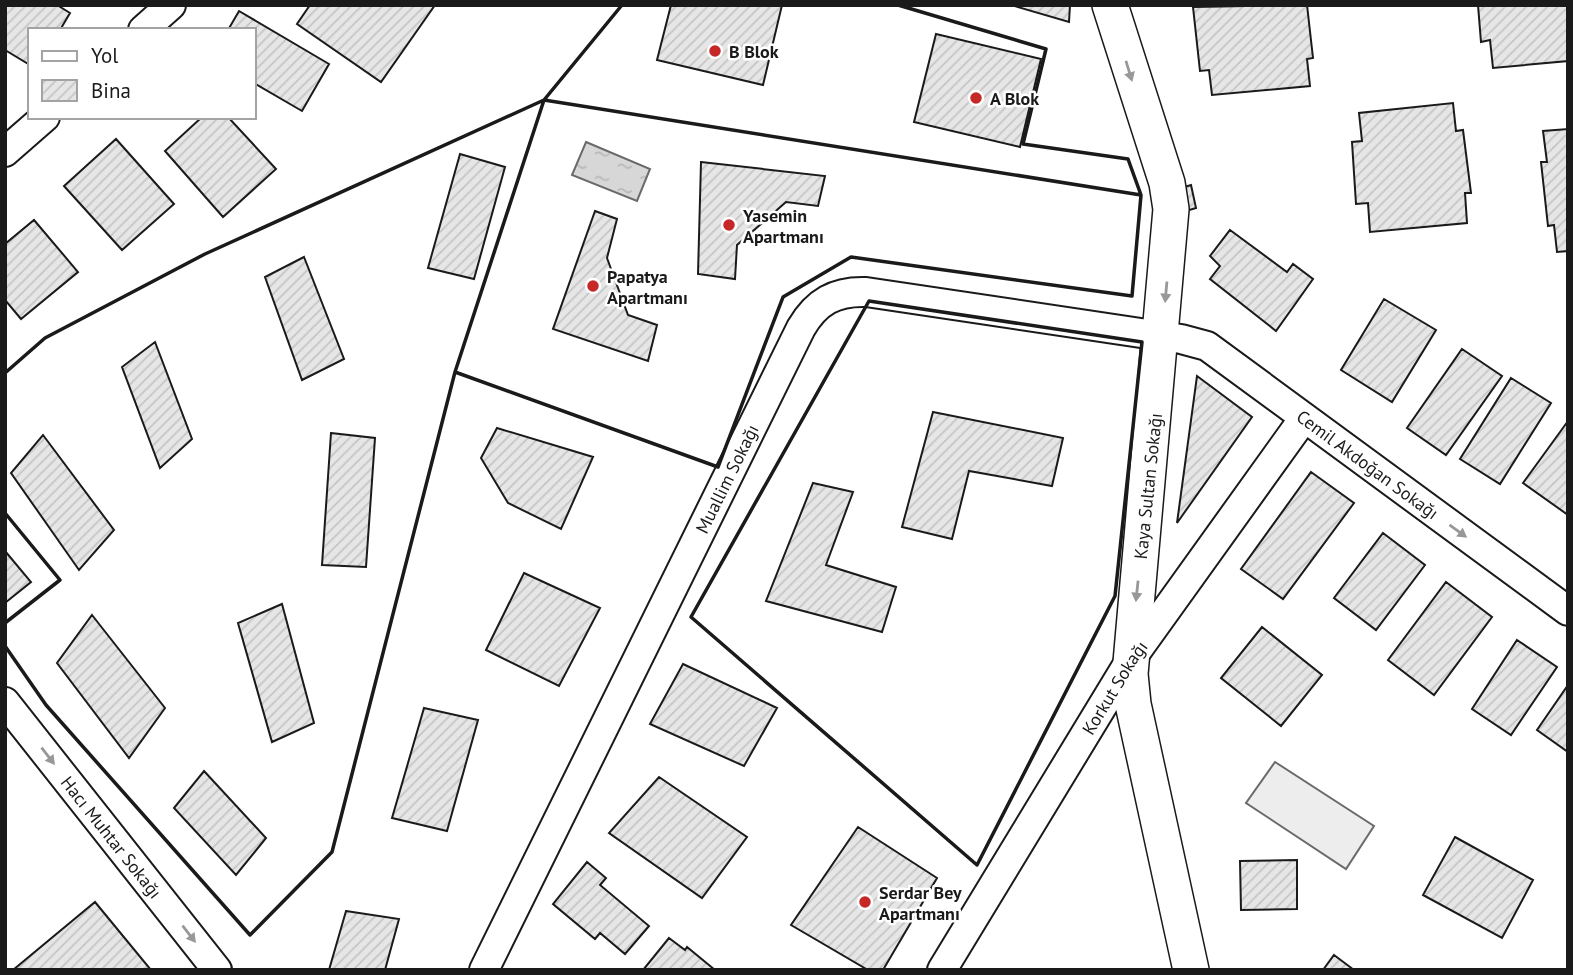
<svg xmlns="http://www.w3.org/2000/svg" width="1573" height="975" font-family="'PT Sans',sans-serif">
<defs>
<pattern id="water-ripples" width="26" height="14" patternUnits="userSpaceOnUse" patternTransform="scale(1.75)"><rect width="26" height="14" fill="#d7d7d7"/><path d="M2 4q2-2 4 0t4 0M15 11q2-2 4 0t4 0" fill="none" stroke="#b8b8b8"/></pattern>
<pattern id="building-hatch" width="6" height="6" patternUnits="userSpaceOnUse" patternTransform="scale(1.75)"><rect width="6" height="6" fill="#e6e6e6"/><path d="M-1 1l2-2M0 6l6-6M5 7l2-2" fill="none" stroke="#c5c5c5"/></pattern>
</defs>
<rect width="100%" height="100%" fill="#fff"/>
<path fill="#ededed" stroke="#6a6a6a" stroke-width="2" d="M 1275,762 L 1374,826 L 1346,869 L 1246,803 Z"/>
<path fill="url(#water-ripples)" stroke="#6a6a6a" stroke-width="2" d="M 586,142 L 650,169 L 637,201 L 572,175 Z"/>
<path fill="url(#building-hatch)" stroke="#1a1a1a" stroke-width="2" d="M 5,5 L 57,5 L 70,13 L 60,30 L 30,30 L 30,65 L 5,50 Z
M 310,5 L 435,5 L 381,82 L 297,24 Z
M 671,5 L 782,5 L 763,85 L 657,60 Z
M 1011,5 L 1070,5 L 1069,22 Z
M 1307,5 L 1313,58 L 1307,59 L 1310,86 L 1212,95 L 1209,70 L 1200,71 L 1193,7 Z
M 1478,5 L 1568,5 L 1568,61 L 1493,68 L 1490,40 L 1481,42 Z
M 239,11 L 329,64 L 302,111 L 254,83 L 254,30 L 228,30 Z
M 936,34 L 1041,59 L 1020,147 L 914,122 Z
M 1453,103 L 1456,131 L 1463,130 L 1471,193 L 1465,193 L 1467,223 L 1370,232 L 1368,203 L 1356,204 L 1352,142 L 1362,141 L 1359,113 Z
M 202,117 L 228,117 L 276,169 L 223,217 L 165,151 Z
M 1568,129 L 1568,251 L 1557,252 L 1554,225 L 1548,226 L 1541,162 L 1547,162 L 1543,131 Z
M 116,139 L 174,204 L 122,250 L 64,186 Z
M 460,154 L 505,167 L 474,279 L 428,268 Z
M 701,162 L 825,176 L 818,206 L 786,202 L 737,245 L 735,279 L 698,274 Z
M 1191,185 L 1196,208 L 1186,211 L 1181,188 Z
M 595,211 L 617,219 L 607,258 L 628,315 L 657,325 L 648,361 L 553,329 Z
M 34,220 L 78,272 L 21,319 L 5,300 L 5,244 Z
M 1230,230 L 1287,272 L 1293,264 L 1313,279 L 1276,331 L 1210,279 L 1220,266 L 1210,256 Z
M 304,257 L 344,359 L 302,380 L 265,277 Z
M 1384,299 L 1436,330 L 1392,402 L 1341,370 Z
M 155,342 L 192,439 L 160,468 L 122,367 Z
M 1462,349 L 1502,376 L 1446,455 L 1407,428 Z
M 1197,376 L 1252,417 L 1177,523 Z
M 1511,378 L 1551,403 L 1500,484 L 1460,459 Z
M 933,412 L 1063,438 L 1052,486 L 969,471 L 952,539 L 902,527 Z
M 1568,421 L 1568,515 L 1523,483 Z
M 497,428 L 593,457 L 561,529 L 508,503 L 481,458 Z
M 331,433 L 375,438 L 366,567 L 322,565 Z
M 43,435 L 114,530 L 79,570 L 11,473 Z
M 1311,472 L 1354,503 L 1283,599 L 1241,569 Z
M 813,483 L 853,492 L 826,565 L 896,587 L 882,632 L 766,601 Z
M 1383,533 L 1425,565 L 1376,630 L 1334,598 Z
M 5,551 L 31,582 L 5,603 Z
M 524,573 L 600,608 L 559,686 L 486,650 Z
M 1446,582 L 1492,617 L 1434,695 L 1388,660 Z
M 282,604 L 314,723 L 272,742 L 238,623 Z
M 92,615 L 165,708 L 129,758 L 57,663 Z
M 1262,627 L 1322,675 L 1281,726 L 1221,678 Z
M 1517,640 L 1557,667 L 1511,735 L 1472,709 Z
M 683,664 L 777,708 L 744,766 L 650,724 Z
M 1568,685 L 1568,752 L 1537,730 Z
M 424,708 L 478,720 L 447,831 L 392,818 Z
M 204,771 L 266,838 L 236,875 L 174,808 Z
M 659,777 L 747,837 L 702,898 L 609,833 Z
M 858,827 L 937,878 L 883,970 L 868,970 L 791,925 Z
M 1455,837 L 1533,880 L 1502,938 L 1423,895 Z
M 1297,860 L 1297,909 L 1241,910 L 1240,861 Z
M 587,862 L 606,878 L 600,885 L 649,926 L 625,954 L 600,933 L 595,939 L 553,904 Z
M 95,902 L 151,970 L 13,970 Z
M 346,911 L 399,919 L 385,970 L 329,970 Z
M 669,938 L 685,950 L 687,947 L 715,970 L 643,970 Z
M 1334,955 L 1354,970 L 1323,970 Z"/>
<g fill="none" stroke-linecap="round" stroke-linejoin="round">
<g stroke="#1a1a1a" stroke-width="32">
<g id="minor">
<path d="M 143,30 L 171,5"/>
<path d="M 5,152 L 45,117"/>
<path id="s1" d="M 5,702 L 217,970"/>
<path id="s2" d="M 484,970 L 801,328 C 816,302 835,291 866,292 L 1181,339 L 1207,346 L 1568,611"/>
<path id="s3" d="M 942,970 L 1131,659 L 1304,418"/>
</g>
</g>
<g stroke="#1a1a1a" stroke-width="38">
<path id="tertiary" d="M 1110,5 L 1167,183 L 1171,209 L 1130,674 L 1133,704 L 1191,970"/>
</g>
<use href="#minor" stroke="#fff" stroke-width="28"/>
<use href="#tertiary" stroke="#fff" stroke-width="35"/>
<path stroke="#1a1a1a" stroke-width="3.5" d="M 898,5 L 1046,49 L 1023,144 L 1128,159 L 1141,195 L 1139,194
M 544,100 L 1141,195 L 1132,296 L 851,257 L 783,297 L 718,467 L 455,372 Z
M 544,100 L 622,5
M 869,301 L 1142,342 L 1115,596 L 977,865 L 691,617 Z
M 5,373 L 45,338 L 205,254 L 544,100 L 455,372 L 332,852 L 250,935 L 46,705 L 5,646
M 5,513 L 60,580 L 5,623"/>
</g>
<defs><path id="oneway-solid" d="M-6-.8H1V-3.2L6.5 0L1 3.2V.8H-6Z" transform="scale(1.75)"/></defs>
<g fill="#989898">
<use href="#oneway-solid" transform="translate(1129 71) rotate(73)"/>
<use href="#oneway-solid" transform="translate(1166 292) rotate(95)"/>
<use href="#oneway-solid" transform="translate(1458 531) rotate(36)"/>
<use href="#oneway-solid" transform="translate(1137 591) rotate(96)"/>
<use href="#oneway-solid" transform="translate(48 756) rotate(52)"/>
<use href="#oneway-solid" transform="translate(189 934) rotate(52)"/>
</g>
<g fill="#c62828" stroke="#fff" stroke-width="2.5">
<circle cx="715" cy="51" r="7"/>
<circle cx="976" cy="98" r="7"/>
<circle cx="729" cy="225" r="7"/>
<circle cx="593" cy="286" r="7"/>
<circle cx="865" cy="902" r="7"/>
</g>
<g text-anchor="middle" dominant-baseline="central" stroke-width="5" stroke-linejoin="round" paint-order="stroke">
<g font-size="18" font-weight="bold" fill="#1a1a1a" stroke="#fff" text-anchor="start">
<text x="729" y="51">B Blok</text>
<text x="990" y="98">A Blok</text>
<text x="743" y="215">Yasemin<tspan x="743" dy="21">Apartmanı</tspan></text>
<text x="607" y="276">Papatya<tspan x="607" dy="21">Apartmanı</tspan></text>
<text x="879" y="892">Serdar Bey<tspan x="879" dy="21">Apartmanı</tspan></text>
</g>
<g font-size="18" fill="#1a1a1a" stroke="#fff">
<text stroke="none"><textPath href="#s2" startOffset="1340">Cemil Akdoğan Sokağı</textPath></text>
<text stroke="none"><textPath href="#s2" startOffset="548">Muallim Sokağı</textPath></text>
<text transform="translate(1148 486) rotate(-84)">Kaya Sultan Sokağı</text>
<text stroke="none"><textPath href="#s3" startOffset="331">Korkut Sokağı</textPath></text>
<text stroke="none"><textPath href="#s1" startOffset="172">Hacı Muhtar Sokağı</textPath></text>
</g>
</g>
<rect width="1573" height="975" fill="none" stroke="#1a1a1a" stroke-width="14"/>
<rect x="28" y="28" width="228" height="91" fill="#ffffff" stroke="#a3a3a3" stroke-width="2"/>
<rect x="42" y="51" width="35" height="10" fill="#ffffff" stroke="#a3a3a3" stroke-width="2"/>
<text x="91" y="63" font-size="21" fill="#1a1a1a">Yol</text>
<rect x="42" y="80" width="35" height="21" fill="url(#building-hatch)" stroke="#a3a3a3" stroke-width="2"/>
<text x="91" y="98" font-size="21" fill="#1a1a1a">Bina</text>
</svg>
